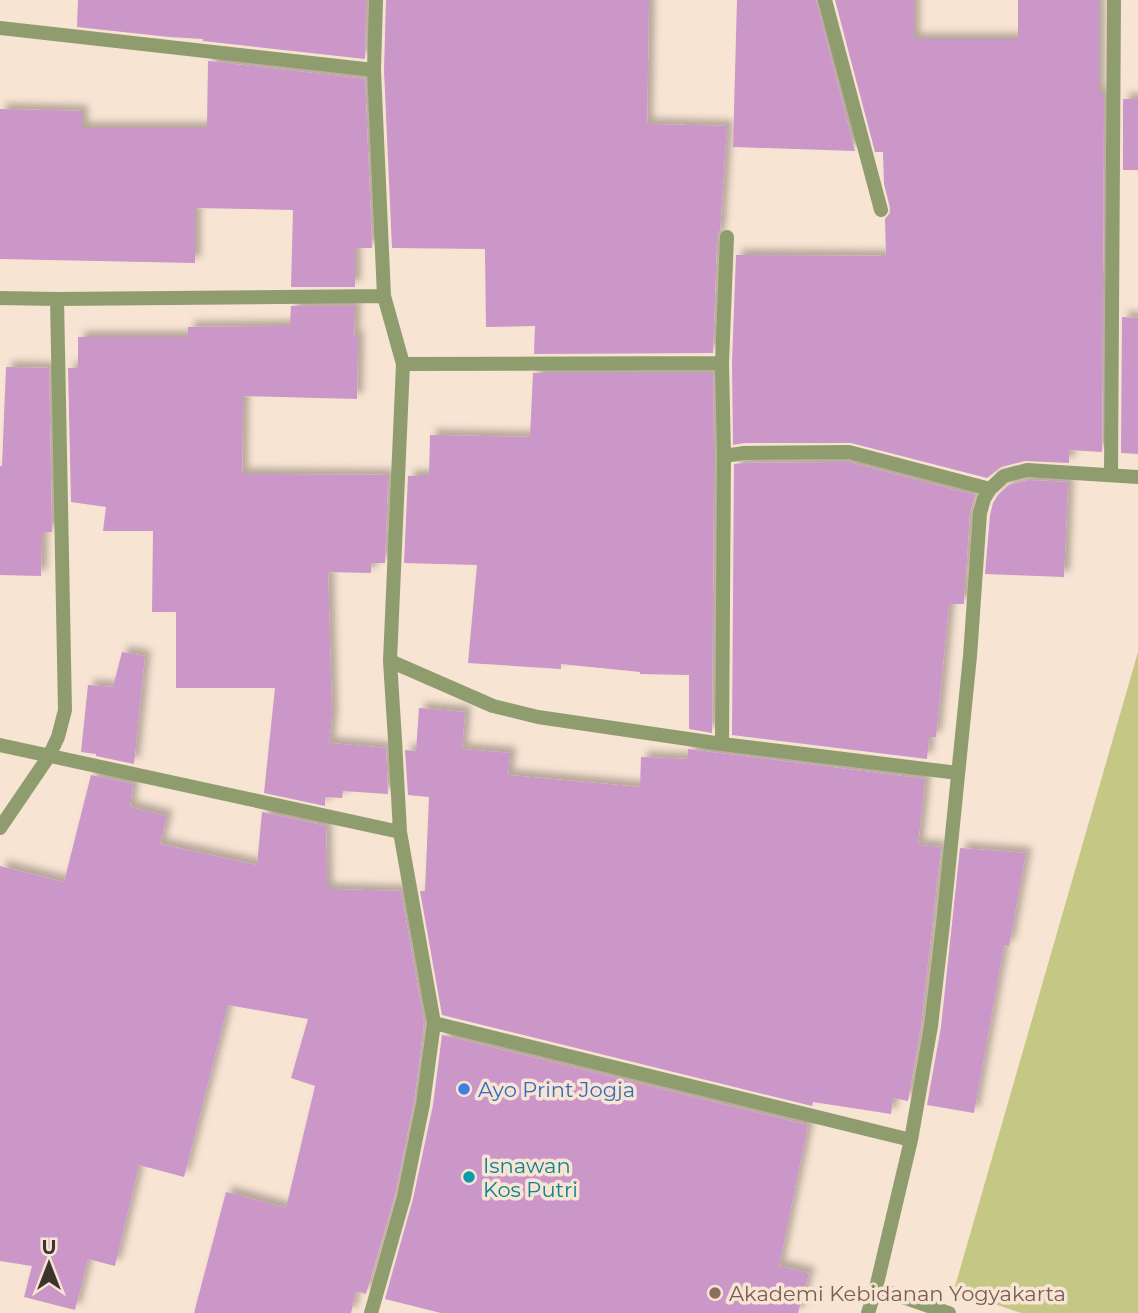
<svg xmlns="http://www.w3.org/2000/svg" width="1138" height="1313" font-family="Montserrat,sans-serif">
<defs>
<filter id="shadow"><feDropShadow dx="6" dy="-6" stdDeviation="3.5" flood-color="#0004"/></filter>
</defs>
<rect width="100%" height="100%" fill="#f8e4d3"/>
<path fill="#c5c884" d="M 1138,652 L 1138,1313 L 1021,1313 L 954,1290 Z"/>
<path fill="#cb96c8" filter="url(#shadow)" d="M 78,0 L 366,0 L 365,59 L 203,41 L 203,39 L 169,37 L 77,27 Z
M 386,0 L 649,0 L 647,124 L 727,126 L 720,230 L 717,237 L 713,353 L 534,354 L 535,326 L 486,327 L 485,249 L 392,248 L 384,70 Z
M 737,0 L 816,0 L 855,151 L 733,147 Z
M 835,0 L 914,0 L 914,39 L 1018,39 L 1018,0 L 1099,0 L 1099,94 L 1104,94 L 1102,452 L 1069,450 L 1069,463 L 1025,461 L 1001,467 L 987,478 L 851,443 L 744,443 L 733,445 L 732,363 L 736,255 L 886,256 L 885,219 L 890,213 L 890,208 L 884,184 L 883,152 L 875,152 Z
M 208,61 L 365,79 L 372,248 L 355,248 L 355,287 L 291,287 L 293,210 L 195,208 L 195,263 L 0,259 L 0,109 L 82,111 L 82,128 L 207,128 Z
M 1123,99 L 1138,99 L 1138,170 L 1123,170 Z
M 291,306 L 355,306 L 354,337 L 358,337 L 357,399 L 243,396 L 242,474 L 388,475 L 385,563 L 371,563 L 371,573 L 328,572 L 332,716 L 329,743 L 386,748 L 388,794 L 343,791 L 342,798 L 325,797 L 325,806 L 264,793 L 275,688 L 176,688 L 176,612 L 152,612 L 153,531 L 103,531 L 106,507 L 71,502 L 68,368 L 78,368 L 78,337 L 188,337 L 188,327 L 290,326 Z
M 1122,317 L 1138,318 L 1138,454 L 1121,453 Z
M 6,367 L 49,368 L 52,532 L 42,532 L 41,576 L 0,575 L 0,466 L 2,466 Z
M 533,373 L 713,373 L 714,456 L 712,733 L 689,729 L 689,675 L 640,674 L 640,672 L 561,664 L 561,669 L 468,663 L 477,565 L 404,563 L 408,476 L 429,476 L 430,435 L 530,437 Z
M 848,462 L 975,495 L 970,512 L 966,573 L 964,573 L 964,604 L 949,604 L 936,737 L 929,737 L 927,759 L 732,735 L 734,464 L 745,463 Z
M 1028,480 L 1068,482 L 1064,577 L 985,574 L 990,515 L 993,503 L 998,495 L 1009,485 Z
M 122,652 L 145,656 L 134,764 L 96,756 L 96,754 L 81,752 L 88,685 L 113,687 Z
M 419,708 L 465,712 L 462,749 L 510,753 L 508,775 L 640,787 L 641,757 L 688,759 L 688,749 L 925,779 L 918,845 L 941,847 L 921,1025 L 908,1101 L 893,1098 L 891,1114 L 813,1102 L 812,1106 L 442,1015 L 420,891 L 425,891 L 429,797 L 408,795 L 405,750 L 416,751 Z
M 91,775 L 133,784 L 130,807 L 167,816 L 160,844 L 257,865 L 262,812 L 326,826 L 327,889 L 401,891 L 424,1023 L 414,1102 L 395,1195 L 366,1294 L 356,1291 L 351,1313 L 194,1313 L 226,1192 L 286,1208 L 315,1086 L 291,1078 L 308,1019 L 228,1005 L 184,1177 L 139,1165 L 115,1266 L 88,1259 L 75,1310 L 24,1297 L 32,1266 L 0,1261 L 0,866 L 64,882 Z
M 960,848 L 1026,853 L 1009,946 L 1004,945 L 974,1113 L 927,1105 L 941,1027 Z
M 442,1035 L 808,1125 L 779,1266 L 809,1273 L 798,1313 L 441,1313 L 385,1299 L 413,1199 L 433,1105 Z"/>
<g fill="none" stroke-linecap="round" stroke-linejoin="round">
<path stroke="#8f9d6e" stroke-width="14" d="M 825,0 L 881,210
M 0,28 L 374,70
M 0,298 L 57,299 L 384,296
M 403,364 L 722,363
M 724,456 L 744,453 L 849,452 L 990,489 L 1004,476 L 1027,470 L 1138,477
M 1111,474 L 1114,0
M 390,661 L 493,706 L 538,717 L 722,744 L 958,773
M 722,744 L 724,456 L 722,363 L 727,237
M 0,745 L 400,832
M 0,828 L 49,756 L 58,737 L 65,710 L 57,299
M 434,1023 L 911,1140
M 876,1288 L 949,1313
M 371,1313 L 404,1197 L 423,1104 L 434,1023 L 400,832 L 395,740 L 390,661 L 403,364 L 384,296 L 374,70 L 376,0
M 868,1313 L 876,1288 L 911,1140 L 931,1026 L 943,924 L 970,656 L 980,513 L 984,499 L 990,489"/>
</g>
<circle fill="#3f7fe0" stroke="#f8e4d3" stroke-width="2.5" cx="464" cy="1089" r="7"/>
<circle fill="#0f9aa8" stroke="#f8e4d3" stroke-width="2.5" cx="469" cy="1177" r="7"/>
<circle fill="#8d6e63" stroke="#f8e4d3" stroke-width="2.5" cx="715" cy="1293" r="7"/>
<g text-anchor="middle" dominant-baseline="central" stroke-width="7" stroke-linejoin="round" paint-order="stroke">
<g font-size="21" fill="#366cbe" stroke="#f8e4d3" text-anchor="start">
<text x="478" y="1089">Ayo Print Jogja</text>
</g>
<g font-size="21" fill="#0d838f" stroke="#f8e4d3" text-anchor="start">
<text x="483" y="1165">Isnawan<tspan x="483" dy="24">Kos Putri</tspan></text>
</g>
<g font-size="21" fill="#785e54" stroke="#f8e4d3" text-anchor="start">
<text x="729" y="1293">Akademi Kebidanan Yogyakarta</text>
</g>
</g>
<g transform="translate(49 1264)" stroke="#f8e4d3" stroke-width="5" paint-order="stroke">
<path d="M0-5L12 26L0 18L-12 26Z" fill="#3c342d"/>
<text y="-10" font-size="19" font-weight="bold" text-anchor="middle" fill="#3c342d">U</text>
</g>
</svg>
